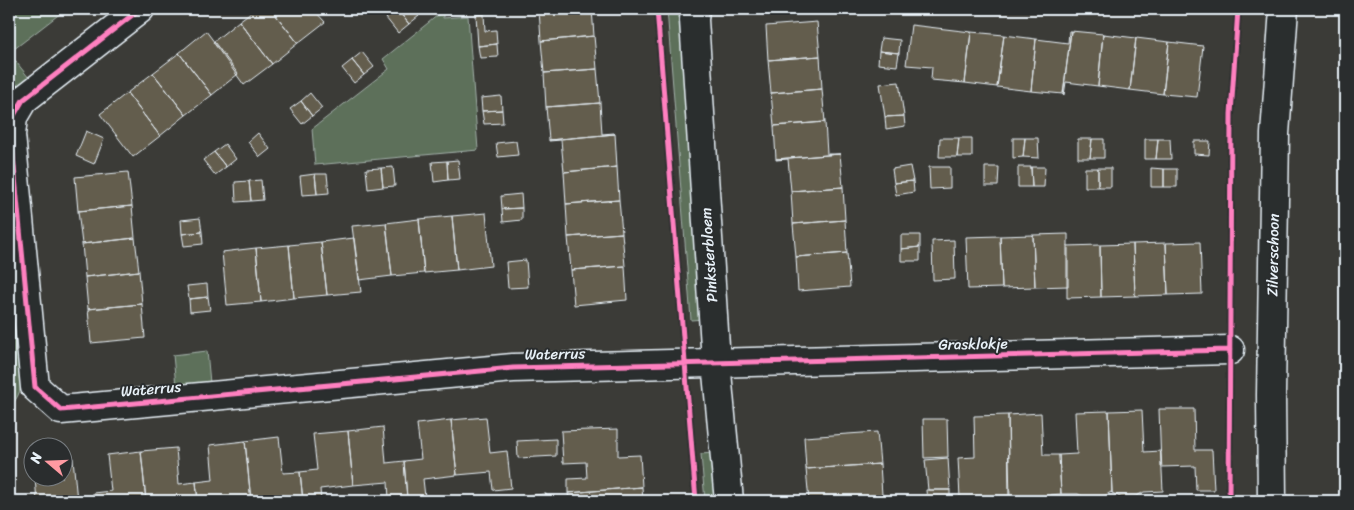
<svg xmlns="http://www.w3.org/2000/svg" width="1354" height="510" font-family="Sriracha,sans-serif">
<rect width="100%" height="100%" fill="#3b3b37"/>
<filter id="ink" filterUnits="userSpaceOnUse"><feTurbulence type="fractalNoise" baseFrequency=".02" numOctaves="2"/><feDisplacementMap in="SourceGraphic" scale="10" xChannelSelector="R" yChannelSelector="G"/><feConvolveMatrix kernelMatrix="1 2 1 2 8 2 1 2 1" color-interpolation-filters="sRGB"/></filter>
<g filter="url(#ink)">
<path fill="#5d705a" stroke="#a2b0a9" d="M 9,9 L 66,9 L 9,53 L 29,78 L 9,94 Z
M 667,9 L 682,9 L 704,319 L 691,320 Z
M 443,11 L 443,18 L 468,16 L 478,150 L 315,165 L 312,129 L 389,69 L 383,59 Z
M 9,243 L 22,381 C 20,391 18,400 9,406 Z
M 207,351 L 210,383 L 176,386 L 173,355 Z
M 713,453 L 717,501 L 705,501 L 701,454 Z"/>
<path fill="#645d4d" stroke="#e8f1f8" d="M 255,9 L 271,9 L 298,43 L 272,64 L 239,21 Z
M 271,9 L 313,9 L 325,22 L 298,43 Z
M 397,9 L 409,24 L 398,33 L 386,18 Z
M 397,9 L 413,9 L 419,16 L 409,24 Z
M 539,9 L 592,9 L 594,36 L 541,41 Z
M 484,14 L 485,31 L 496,30 L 497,44 L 478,46 L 476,15 Z
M 239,21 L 272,64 L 244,85 L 213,42 Z
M 817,22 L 820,56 L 768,60 L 766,26 Z
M 911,25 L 971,32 L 965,83 L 931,80 L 932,67 L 906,65 Z
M 206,31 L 238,74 L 212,95 L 179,53 Z
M 1069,31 L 1071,31 L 1063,94 L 1031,91 L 1036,39 L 1068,43 Z
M 1071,31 L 1103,34 L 1098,86 L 1066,82 L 1064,95 L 1063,94 Z
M 971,32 L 1004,35 L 997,87 L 965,83 Z
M 1103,34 L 1136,38 L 1130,90 L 1098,86 Z
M 1004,35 L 1036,39 L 1031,91 L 997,87 Z
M 594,36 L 597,69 L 544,73 L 541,41 Z
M 881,38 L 900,40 L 899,53 L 879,51 Z
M 1136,38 L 1169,42 L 1163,94 L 1130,90 Z
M 1169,42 L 1203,46 L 1197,97 L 1163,94 Z
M 497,44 L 498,57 L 480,58 L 478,46 Z
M 879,51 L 899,53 L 897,66 L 878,64 Z
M 362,52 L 374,67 L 364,75 L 352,60 Z
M 179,53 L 212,95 L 186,115 L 153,73 Z
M 820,56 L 822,89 L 771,93 L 768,60 Z
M 352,60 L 364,75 L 354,83 L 342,68 Z
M 597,69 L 600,103 L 546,107 L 544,73 Z
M 153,73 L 186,115 L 160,136 L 127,93 Z
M 899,82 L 904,116 L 885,117 L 880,84 Z
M 822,89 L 825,122 L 774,126 L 771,93 Z
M 127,93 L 160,136 L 133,157 L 100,114 Z
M 310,93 L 322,108 L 312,116 L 301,101 Z
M 501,96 L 502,110 L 482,111 L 481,98 Z
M 301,101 L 312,116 L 302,124 L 290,109 Z
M 600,103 L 602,134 L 614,133 L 615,134 L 549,140 L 546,107 Z
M 502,110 L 503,123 L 484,124 L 482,111 Z
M 904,116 L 905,126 L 886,129 L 885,117 Z
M 825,122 L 827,154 L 840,154 L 776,159 L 774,126 Z
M 86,131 L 104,139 L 94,164 L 76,156 Z
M 258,133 L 270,149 L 260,157 L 248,142 Z
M 615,134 L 617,167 L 564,172 L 561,140 L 549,141 L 549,140 Z
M 940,138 L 959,138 L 957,157 L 939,157 Z
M 959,138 L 972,138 L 972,157 L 957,157 Z
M 1013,138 L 1025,138 L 1023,157 L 1013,158 Z
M 1025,138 L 1038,138 L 1039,158 L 1023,157 Z
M 1078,139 L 1092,139 L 1090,158 L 1078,158 Z
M 1092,139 L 1104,139 L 1104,158 L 1090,158 Z
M 1145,139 L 1158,139 L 1156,159 L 1145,159 Z
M 1158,139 L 1170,139 L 1171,159 L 1156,159 Z
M 516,141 L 518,155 L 498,157 L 496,143 Z
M 1194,141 L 1210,141 L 1209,155 L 1194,154 Z
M 225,144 L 236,159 L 226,167 L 214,152 Z
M 214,152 L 226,167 L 215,175 L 203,160 Z
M 840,154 L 843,187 L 791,191 L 788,159 L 776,160 L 776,159 Z
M 458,160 L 460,179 L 448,180 L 447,161 Z
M 447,161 L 448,180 L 434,182 L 432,162 Z
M 910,166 L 913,181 L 894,183 L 892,169 Z
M 393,167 L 395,186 L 383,187 L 381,168 Z
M 617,167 L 619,200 L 566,204 L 564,172 Z
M 929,167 L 950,167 L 950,188 L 930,189 Z
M 985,167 L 999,167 L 998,186 L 985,186 Z
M 1018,167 L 1031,167 L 1032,187 L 1018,187 Z
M 1031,167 L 1045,167 L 1044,187 L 1032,187 Z
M 381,168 L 383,187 L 368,189 L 366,169 Z
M 1085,168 L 1098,168 L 1098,187 L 1085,187 Z
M 1098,168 L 1111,168 L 1111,187 L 1098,187 Z
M 1151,168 L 1164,169 L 1164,187 L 1151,187 Z
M 1164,169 L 1177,169 L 1177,187 L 1164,187 Z
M 128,172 L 132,206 L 78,211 L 75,177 Z
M 315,174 L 317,194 L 302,195 L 300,176 Z
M 315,174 L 327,174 L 329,193 L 317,194 Z
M 261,180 L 263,200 L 251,201 L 249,181 Z
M 249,181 L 251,201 L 236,202 L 235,182 Z
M 913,181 L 914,192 L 896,195 L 894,183 Z
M 843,187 L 845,220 L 793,224 L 791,191 Z
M 521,194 L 522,208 L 502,209 L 501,196 Z
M 619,200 L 622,233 L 568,237 L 566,204 Z
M 132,206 L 135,238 L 82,244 L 78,211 Z
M 522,208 L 522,220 L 503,222 L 502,209 Z
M 486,213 L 491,266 L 457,270 L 452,216 Z
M 452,216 L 457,270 L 424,273 L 419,219 Z
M 200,218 L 202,232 L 182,234 L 181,220 Z
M 419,219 L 424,273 L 392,276 L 386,223 Z
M 845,220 L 847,253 L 796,257 L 793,224 Z
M 386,223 L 392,276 L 359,280 L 352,226 Z
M 202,232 L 203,244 L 184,246 L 182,234 Z
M 622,233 L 625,266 L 571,270 L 568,237 Z
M 1068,234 L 1068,286 L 1035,287 L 1033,235 Z
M 901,235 L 920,235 L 920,247 L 901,249 Z
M 1033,235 L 1035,287 L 1002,288 L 1000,236 Z
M 1000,236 L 1002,288 L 968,289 L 966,237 Z
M 135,238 L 139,271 L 85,277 L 82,244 Z
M 354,238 L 361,292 L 327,295 L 321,242 Z
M 954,240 L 955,279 L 933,280 L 932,241 Z
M 321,242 L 327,295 L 294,298 L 289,245 Z
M 1200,242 L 1202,294 L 1168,295 L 1166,243 Z
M 1166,243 L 1168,295 L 1135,296 L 1133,244 Z
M 1133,244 L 1135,296 L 1101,297 L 1100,245 Z
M 289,245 L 294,298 L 261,302 L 256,248 Z
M 1100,245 L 1101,297 L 1067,298 L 1067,246 Z
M 920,247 L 920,261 L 901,261 L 901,249 Z
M 256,248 L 261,302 L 227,305 L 222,252 Z
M 847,253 L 850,287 L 798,291 L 796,257 Z
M 526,260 L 528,287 L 508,288 L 506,262 Z
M 625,266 L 627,300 L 574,305 L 571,270 Z
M 139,271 L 142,304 L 88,309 L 85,277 Z
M 207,284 L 208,297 L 189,299 L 187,286 Z
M 208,297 L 210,310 L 190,312 L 189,299 Z
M 142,304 L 145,338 L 91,343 L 88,309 Z
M 1159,409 L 1194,409 L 1195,450 L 1212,450 L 1214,490 L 1196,490 L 1195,466 L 1161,467 Z
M 1142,410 L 1144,452 L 1161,451 L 1163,491 L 1144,492 L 1133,498 L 1122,498 L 1112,493 L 1109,411 Z
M 1109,411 L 1112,493 L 1111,492 L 1100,499 L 1088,499 L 1078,494 L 1061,494 L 1059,455 L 1077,454 L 1075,412 Z
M 1041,413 L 1043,455 L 1059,455 L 1061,494 L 1050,495 L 1049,501 L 1009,501 L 1008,415 Z
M 1008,415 L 1010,500 L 1008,500 L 1008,496 L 960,498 L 958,458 L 975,457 L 974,416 Z
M 486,417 L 490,453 L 507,451 L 511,488 L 493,490 L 491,472 L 457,475 L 451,420 Z
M 923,419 L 947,419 L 948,457 L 924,458 Z
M 451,420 L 457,475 L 423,479 L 425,497 L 407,498 L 404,461 L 421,459 L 417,424 Z
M 383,427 L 386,463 L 404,461 L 407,498 L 389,500 L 388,482 L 353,485 L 348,431 Z
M 618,429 L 618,456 L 640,455 L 642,487 L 568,493 L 568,479 L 587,478 L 586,462 L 563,463 L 561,431 Z
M 348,431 L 353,485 L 320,489 L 321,501 L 303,501 L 300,472 L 317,470 L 313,434 Z
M 877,432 L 880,464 L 806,469 L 804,437 Z
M 279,437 L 283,473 L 300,472 L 303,501 L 251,501 L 245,441 Z
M 556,439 L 556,456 L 518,458 L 517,441 Z
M 245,441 L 251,501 L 198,501 L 196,482 L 213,480 L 210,445 Z
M 176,448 L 179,484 L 196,482 L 198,501 L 146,501 L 141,451 Z
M 141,451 L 146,501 L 94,501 L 93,493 L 111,491 L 107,455 Z
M 73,458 L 77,501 L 37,501 L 35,478 L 62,478 L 62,459 Z
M 948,458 L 950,490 L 928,490 L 925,460 Z
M 880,464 L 882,495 L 809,501 L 806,469 Z
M 642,487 L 643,501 L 569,501 L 568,493 Z
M 926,490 L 950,490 L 950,501 L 927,501 Z
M 546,494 L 547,501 L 522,501 L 521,496 Z
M 882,495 L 883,501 L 809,501 Z"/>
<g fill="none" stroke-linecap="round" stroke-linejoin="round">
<g stroke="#e8f1f8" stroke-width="31">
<path id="minor" d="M 140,9 L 23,100 L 13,117 L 11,135 L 35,387 L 61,410 L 513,368 L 1230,350
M 695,9 L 694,20 L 716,362 L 729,501
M 1272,501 L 1271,395 L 1275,134 L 1284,9"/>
</g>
<use href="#minor" stroke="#2a2d2e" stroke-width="28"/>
<g stroke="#2a2d2e" stroke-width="8">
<path id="cycleway" d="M 140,9 L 23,100 L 13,117 L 11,135 L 35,387 L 61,410 L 513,368 L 1230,350
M 657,9 L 696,501
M 1229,501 L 1231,114 L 1238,9"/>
</g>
<use href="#cycleway" stroke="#ff80c0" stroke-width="5"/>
</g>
</g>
<g text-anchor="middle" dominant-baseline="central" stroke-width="4" stroke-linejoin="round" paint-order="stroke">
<g font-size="15" fill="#e8f1f8" stroke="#2a2d2e">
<text transform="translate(709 255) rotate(-94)">Pinksterbloem</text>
<text transform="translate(1273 255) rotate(-89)">Zilverschoon</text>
<text transform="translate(973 344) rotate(-1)">Grasklokje</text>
<text transform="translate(555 354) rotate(-1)">Waterrus</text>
<text transform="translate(151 389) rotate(-5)">Waterrus</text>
</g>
</g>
<rect width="1354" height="510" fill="none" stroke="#2a2d2e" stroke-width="30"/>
<rect x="15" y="15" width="1324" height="480" fill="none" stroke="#e8f1f8" stroke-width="2" filter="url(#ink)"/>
<g transform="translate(48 462) rotate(289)"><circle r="24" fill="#2a2d2e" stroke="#767b7f"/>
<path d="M0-4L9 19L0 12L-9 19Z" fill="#ff9aa2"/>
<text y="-8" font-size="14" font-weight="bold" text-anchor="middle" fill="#e8f1f8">N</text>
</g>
</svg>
